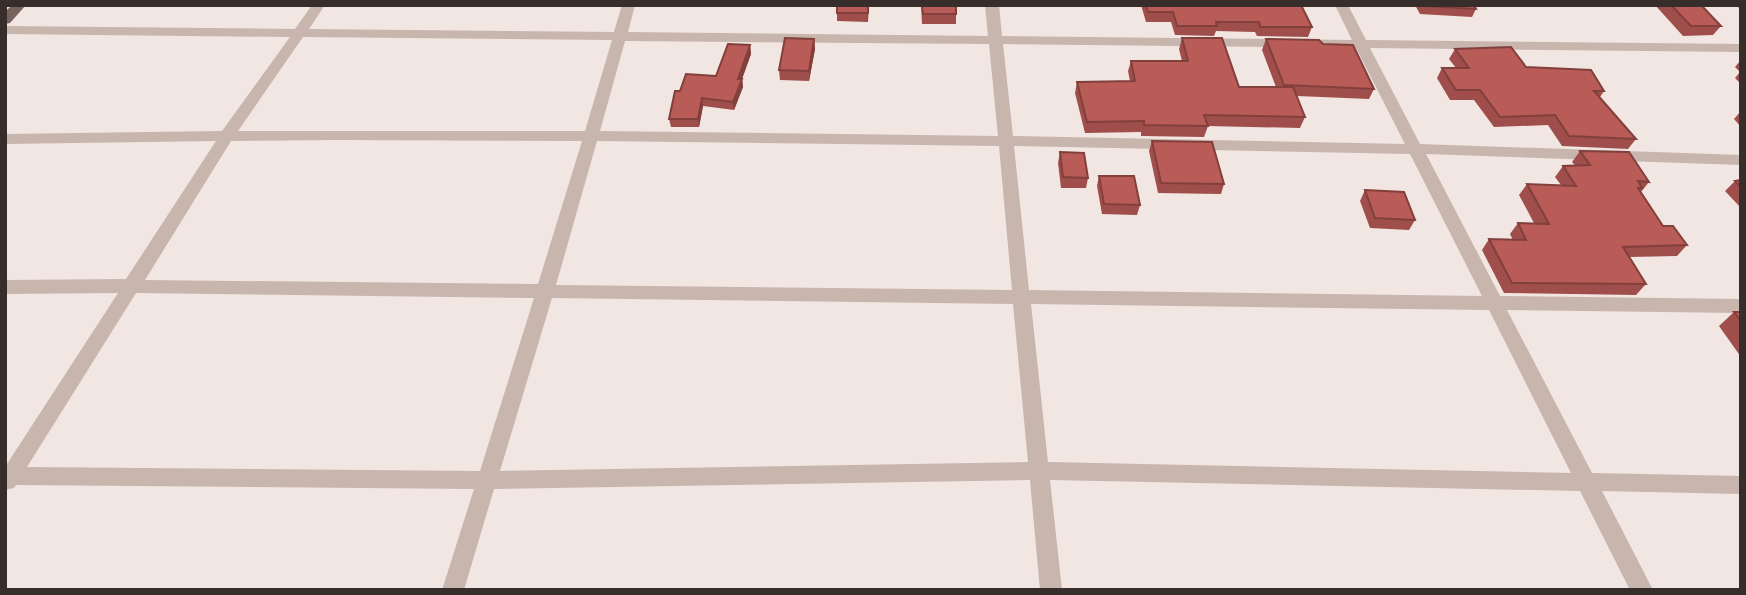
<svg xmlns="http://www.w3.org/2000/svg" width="1746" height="595" font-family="Cabin,sans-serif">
<rect width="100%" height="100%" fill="#f1e6e1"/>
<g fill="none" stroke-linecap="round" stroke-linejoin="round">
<path fill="#c8b5ae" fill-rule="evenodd" d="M 312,5 L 325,5 L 309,29 L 614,32 L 622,5 L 635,5 L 628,32 L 988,36 L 985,5 L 999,5 L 1002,36 L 1352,40 L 1335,5 L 1348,5 L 1366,40 L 1741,44 L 1741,52 L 1370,48 L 1420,144 L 1741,155 L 1741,165 L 1426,154 L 1500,296 L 1741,299 L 1741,313 L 1507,310 L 1592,473 L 1741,476 L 1741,494 L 1602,491 L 1653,590 L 1630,590 L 1580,491 L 1050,480 L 1062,590 L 1040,590 L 1030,480 L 494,489 L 464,590 L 442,590 L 474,489 L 16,485 L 14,488 L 5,490 L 5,467 L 118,293 L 5,294 L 5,280 L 126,279 L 216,141 L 5,144 L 5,134 L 222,131 L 290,37 L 5,34 L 5,26 L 295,29 ZM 303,37 L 612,40 L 585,131 L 238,131 ZM 625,41 L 989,44 L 998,136 L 600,131 ZM 1003,44 L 1356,48 L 1405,144 L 1013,136 ZM 338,140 L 582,141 L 538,284 L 145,280 L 231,141 ZM 597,141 L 999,146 L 1012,290 L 556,285 ZM 1014,146 L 1410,154 L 1482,296 L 1029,290 ZM 136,293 L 534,298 L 480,471 L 27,467 ZM 552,298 L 1013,304 L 1028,462 L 500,471 ZM 1031,304 L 1489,310 L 1571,473 L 1048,462 Z
M 1734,5 L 1741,5 L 1741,10 Z"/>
<path fill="#78625e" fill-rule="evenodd" d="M 12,5 L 26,5 L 10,23 L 5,24 L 5,12 Z"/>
</g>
<path fill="#9f4e4b" d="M 869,5 L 868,22 L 837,21 L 837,13 Z
M 921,5 L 956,5 L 956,24 L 922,24 Z
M 1141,5 L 1305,5 L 1301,5 L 1312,27 L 1308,37 L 1257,36 L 1255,32 L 1216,31 L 1214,36 L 1175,35 L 1171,22 L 1146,22 Z
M 1415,5 L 1474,5 L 1476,9 L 1472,17 L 1420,14 Z
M 1655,5 L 1701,5 L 1721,26 L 1713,35 L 1683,36 Z
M 1182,38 L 1239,87 L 1276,87 L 1262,50 L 1266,39 L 1374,89 L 1369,99 L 1297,96 L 1305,117 L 1300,128 L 1208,126 L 1204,137 L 1141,136 L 1141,132 L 1085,133 L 1075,93 L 1077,82 L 1130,81 L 1128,71 L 1131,61 L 1182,61 L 1179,49 Z
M 814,39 L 815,49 L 809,81 L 780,80 L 779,70 Z
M 750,45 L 751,54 L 742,79 L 743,87 L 734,110 L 703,106 L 699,127 L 671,127 L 669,119 Z
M 1455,49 L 1526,67 L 1604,91 L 1600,97 L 1636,139 L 1628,149 L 1562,146 L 1548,125 L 1494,127 L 1474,100 L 1450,100 L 1437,78 L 1442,68 L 1456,68 L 1449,59 Z
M 1741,60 L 1741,84 L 1735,78 L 1740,72 L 1735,67 Z
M 1741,111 L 1741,127 L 1734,119 Z
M 1152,141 L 1224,184 L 1221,194 L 1158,193 L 1149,151 Z
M 1580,151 L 1649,182 L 1641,192 L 1663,226 L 1687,245 L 1677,256 L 1629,257 L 1646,284 L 1636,295 L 1504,293 L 1482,250 L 1489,239 L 1513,240 L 1510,234 L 1518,223 L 1534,223 L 1519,195 L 1527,184 L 1561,185 L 1555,177 L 1563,166 L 1575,165 L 1572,162 Z
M 1060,152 L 1088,178 L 1086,188 L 1061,188 L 1058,163 Z
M 1099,176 L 1140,205 L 1137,215 L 1102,214 L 1097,186 Z
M 1741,180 L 1741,208 L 1725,191 L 1735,181 Z
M 1365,190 L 1415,220 L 1409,230 L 1370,228 L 1360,201 Z
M 1734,312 L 1741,312 L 1741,357 L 1719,326 Z"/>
<path fill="#82403d" d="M 814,39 L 815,49 L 809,81 L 809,71 Z
M 750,45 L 751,54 L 739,87 L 738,79 Z
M 742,79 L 743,87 L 734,110 L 733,102 Z
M 702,98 L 703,106 L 699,127 L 698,119 Z"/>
<path fill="#b95b57" stroke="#82403d" stroke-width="2" d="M 837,5 L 868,5 L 868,13 L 837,13 Z
M 922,5 L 956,5 L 956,14 L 923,14 Z
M 1146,5 L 1301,5 L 1312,27 L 1260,27 L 1259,22 L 1216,22 L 1217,26 L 1177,26 L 1173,12 L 1148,12 Z
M 1423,5 L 1474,5 L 1476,9 L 1424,6 Z
M 1671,5 L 1701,5 L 1721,26 L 1691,26 Z
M 785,38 L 814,39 L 809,71 L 779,70 Z
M 1182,38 L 1222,38 L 1239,87 L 1293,87 L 1305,117 L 1204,115 L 1208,126 L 1144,125 L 1144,121 L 1087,122 L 1077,82 L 1135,81 L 1131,61 L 1188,61 Z
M 1266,39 L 1319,40 L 1323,44 L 1353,45 L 1374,89 L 1284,85 Z
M 728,44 L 750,45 L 738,79 L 742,79 L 733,102 L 702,98 L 698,119 L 669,119 L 675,91 L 680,91 L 686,74 L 716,76 Z
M 1511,47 L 1526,67 L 1591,70 L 1604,91 L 1594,91 L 1636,139 L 1569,136 L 1555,115 L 1500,117 L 1480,90 L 1456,90 L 1442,68 L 1469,68 L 1455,49 Z
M 1152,141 L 1212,142 L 1224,184 L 1161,183 Z
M 1580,151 L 1629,152 L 1649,182 L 1638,181 L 1642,188 L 1638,188 L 1663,226 L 1673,226 L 1687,245 L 1623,247 L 1646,284 L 1512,283 L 1489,239 L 1526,240 L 1518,223 L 1549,224 L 1527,184 L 1576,186 L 1563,166 L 1590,165 Z
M 1060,152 L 1084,153 L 1088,178 L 1063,177 Z
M 1099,176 L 1134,176 L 1140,205 L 1104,204 Z
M 1741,180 L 1741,187 L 1735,181 Z
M 1365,190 L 1404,192 L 1415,220 L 1375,218 Z
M 1734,312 L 1741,312 L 1741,321 Z"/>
<rect width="1746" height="595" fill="none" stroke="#372d2b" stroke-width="14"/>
</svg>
